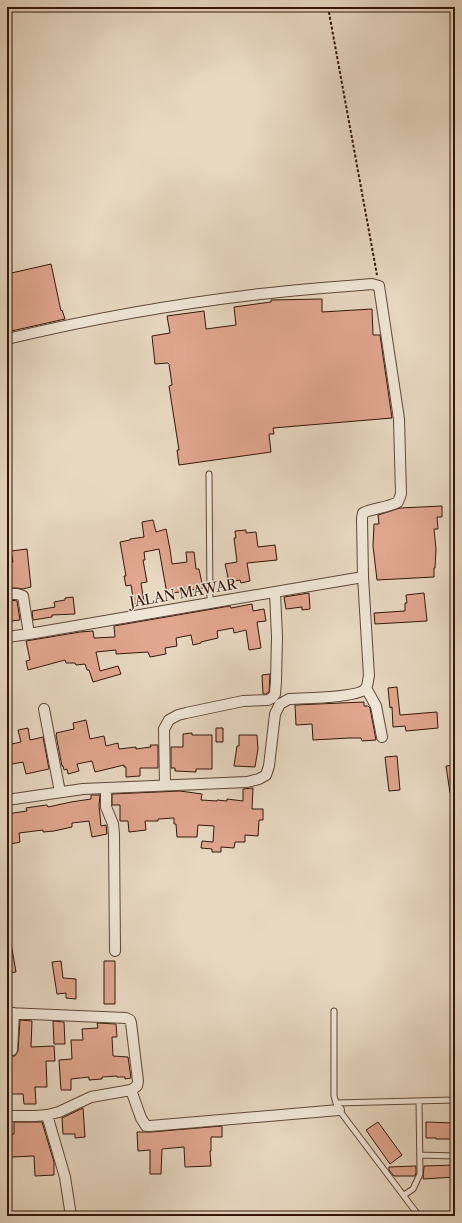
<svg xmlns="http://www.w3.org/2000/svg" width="462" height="1223" font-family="'Libre Caslon Text',serif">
<rect width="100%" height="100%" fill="#e7d8c1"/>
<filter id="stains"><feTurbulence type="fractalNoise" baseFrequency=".005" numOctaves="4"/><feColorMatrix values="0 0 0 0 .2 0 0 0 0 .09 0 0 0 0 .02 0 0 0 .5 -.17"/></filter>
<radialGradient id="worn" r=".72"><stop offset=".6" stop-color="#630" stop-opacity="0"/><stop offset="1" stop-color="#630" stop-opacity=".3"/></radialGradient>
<path fill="#e1a68f" stroke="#331609" d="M 51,264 L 61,311 L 62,310 L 65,319 L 7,332 L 7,274 Z
M 322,299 L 322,312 L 372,309 L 373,335 L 380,335 L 392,418 L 273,428 L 274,434 L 269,434 L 271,452 L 179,465 L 177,450 L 179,450 L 169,386 L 172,385 L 169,364 L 168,363 L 155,364 L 152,336 L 170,333 L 167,316 L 204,311 L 206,329 L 236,325 L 234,307 L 271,302 L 271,300 Z
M 442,506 L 442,517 L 437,517 L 438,529 L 434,529 L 436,549 L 435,568 L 434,568 L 434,577 L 377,580 L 373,546 L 374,524 L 379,524 L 378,515 L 400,508 Z
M 153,520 L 156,532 L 166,529 L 170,549 L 172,564 L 187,562 L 186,552 L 194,552 L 196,569 L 199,569 L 203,588 L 167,594 L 159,549 L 144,552 L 145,560 L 143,560 L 147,582 L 141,583 L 144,602 L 134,604 L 131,585 L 126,586 L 124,576 L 126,576 L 120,542 L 130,540 L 130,539 L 144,537 L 142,522 Z
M 246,530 L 246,533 L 256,532 L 258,547 L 275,545 L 277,560 L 247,563 L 250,581 L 241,583 L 240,580 L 229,582 L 225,564 L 237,562 L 234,538 L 236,538 L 235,531 Z
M 27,549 L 31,587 L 23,589 L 17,588 L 7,588 L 7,563 L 13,562 L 11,551 Z
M 309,593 L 310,609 L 302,610 L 302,607 L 286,609 L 284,597 Z
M 424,593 L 427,621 L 375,624 L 374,613 L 405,611 L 405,603 L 407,603 L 406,595 Z
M 73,597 L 75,614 L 52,615 L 52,617 L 33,620 L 32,611 L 55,607 L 54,602 L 65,600 L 65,598 Z
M 11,600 L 17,601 L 20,620 L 11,621 Z
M 252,604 L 253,611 L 264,609 L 266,621 L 257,622 L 261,648 L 249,650 L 246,630 L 234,633 L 233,628 L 217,631 L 218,638 L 201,642 L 201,643 L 193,645 L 191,635 L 176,638 L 177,646 L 165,648 L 166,654 L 150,657 L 148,652 L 116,654 L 116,650 L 96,652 L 100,671 L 118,666 L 121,674 L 93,682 L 89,670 L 87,670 L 85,664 L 76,665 L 75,663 L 66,663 L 65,660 L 28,670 L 26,661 L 30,660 L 26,641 L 80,632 L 93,631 L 94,638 L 115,637 L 114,626 L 230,606 L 231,608 Z
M 270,674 L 269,692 L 266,694 L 263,694 L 262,675 Z
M 397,687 L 400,715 L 437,712 L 438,728 L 406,731 L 405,726 L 393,727 L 392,707 L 390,708 L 388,688 Z
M 364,702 L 364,706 L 368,706 L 370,708 L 376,740 L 362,741 L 361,738 L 349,738 L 313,740 L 312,724 L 296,725 L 295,705 Z
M 86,720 L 90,739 L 104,736 L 106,746 L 118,743 L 119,749 L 136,747 L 136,749 L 151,747 L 150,745 L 158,745 L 158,768 L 140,768 L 140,776 L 126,777 L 126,767 L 124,767 L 124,765 L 95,772 L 92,761 L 77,764 L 79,771 L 68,774 L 67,769 L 64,770 L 63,766 L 62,766 L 56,735 L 57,734 L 56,733 L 74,729 L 73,723 Z
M 28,728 L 30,740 L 43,737 L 49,769 L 26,774 L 23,762 L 7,765 L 7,745 L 21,742 L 18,730 Z
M 216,728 L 223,728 L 223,742 L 216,742 Z
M 192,733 L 192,735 L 212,735 L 212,769 L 196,769 L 196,772 L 175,771 L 175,768 L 171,768 L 171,747 L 183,747 L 183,734 Z
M 239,735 L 257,735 L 258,749 L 255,767 L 234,766 L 237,746 L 239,746 Z
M 397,756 L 400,790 L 389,791 L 385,757 Z
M 455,765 L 455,793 L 450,793 L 446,766 Z
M 253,788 L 252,809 L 263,809 L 263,820 L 259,820 L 258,836 L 245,835 L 245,842 L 235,842 L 234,848 L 221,847 L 221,852 L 212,852 L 212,849 L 201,848 L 202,841 L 213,842 L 214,826 L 198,825 L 197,837 L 177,837 L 176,824 L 174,824 L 174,818 L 158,819 L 158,821 L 145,821 L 146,830 L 129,832 L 128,821 L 120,821 L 120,805 L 112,805 L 112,794 L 180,791 L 202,794 L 201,800 L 217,801 L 217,800 L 227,801 L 227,799 L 243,801 L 243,789 Z
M 91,795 L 100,795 L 99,805 L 101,826 L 106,825 L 107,834 L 92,837 L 89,821 L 72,823 L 72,827 L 54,831 L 43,832 L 43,830 L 19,833 L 20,842 L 11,844 L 10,836 L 7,836 L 7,814 L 27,811 L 26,808 L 39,806 L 47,805 L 48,807 L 71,802 L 91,799 Z
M 7,943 L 11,943 L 16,972 L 7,973 Z
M 61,961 L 63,978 L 76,979 L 76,999 L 66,998 L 66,993 L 57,994 L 52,962 Z
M 104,961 L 115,961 L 115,1004 L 104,1004 Z
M 20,1020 L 32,1021 L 31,1047 L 54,1046 L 55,1061 L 46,1061 L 47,1087 L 35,1087 L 36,1104 L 24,1104 L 23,1094 L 9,1094 L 10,1056 L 15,1056 L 18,1051 Z
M 53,1021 L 64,1022 L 65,1044 L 54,1044 Z
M 97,1023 L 116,1024 L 117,1037 L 112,1037 L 113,1056 L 128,1057 L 131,1078 L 125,1079 L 125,1077 L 117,1077 L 117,1076 L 102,1077 L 102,1079 L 89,1080 L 89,1077 L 71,1079 L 71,1090 L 61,1090 L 59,1060 L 72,1059 L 71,1040 L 83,1040 L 82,1029 L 98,1028 Z
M 83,1108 L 85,1137 L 75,1138 L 75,1134 L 63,1134 L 62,1118 Z
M 14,1122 L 42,1122 L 54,1162 L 54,1175 L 35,1176 L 34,1156 L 10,1157 L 10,1134 L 14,1134 Z
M 378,1122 L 402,1155 L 390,1164 L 366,1130 Z
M 426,1122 L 455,1123 L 455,1139 L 436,1139 L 436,1138 L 426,1138 Z
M 222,1126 L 222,1137 L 211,1137 L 211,1151 L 210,1151 L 211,1166 L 185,1167 L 184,1147 L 162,1149 L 161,1174 L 150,1174 L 150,1150 L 138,1151 L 137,1132 L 151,1132 Z
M 455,1165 L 455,1177 L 423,1179 L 424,1166 Z
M 416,1166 L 416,1173 L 415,1176 L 394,1176 L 389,1170 L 389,1167 Z"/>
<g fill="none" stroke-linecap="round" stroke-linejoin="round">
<g stroke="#604637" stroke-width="7">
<path id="lane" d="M 209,474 L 210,603
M 334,1011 L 334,1096 L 336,1103 L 339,1110 L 419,1216
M 336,1103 L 455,1100
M 420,1155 L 455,1156
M 404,1195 L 413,1189 L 420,1174 L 419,1101"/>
</g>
<g stroke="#604637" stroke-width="12">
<path id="street" d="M 7,339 C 90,319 175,304 260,294 C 297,290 334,287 372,284 L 379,286 L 399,419 L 401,494 L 398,502 C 387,508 374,508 363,513 L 362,518 L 363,577 L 369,676 C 368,679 368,685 366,688 C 360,698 302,698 289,699 L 280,704 L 275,714 L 269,766 L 266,775 L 259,779 L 247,782 L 83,789 L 7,800
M 7,594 L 17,594 L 23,596 L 29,634
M 7,637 L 29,634 L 210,603 L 363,577
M 366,688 L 376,706 L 382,737
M 44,709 L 60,792
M 165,785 L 164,729 L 169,720 L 178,715 L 186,713 L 243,701 L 268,700 L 272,698 L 275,694 L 276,681 L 277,637 L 275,592
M 106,788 L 106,807 L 113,824 L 114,834 L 115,951
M 7,1013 L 126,1018 L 130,1020 L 131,1023 L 138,1081 L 137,1086 L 131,1090 L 91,1097 L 59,1112 L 47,1115 L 35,1116 L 7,1116
M 12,1050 L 14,1013
M 131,1090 L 141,1118 L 146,1126 L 150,1126 L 339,1110
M 47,1115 L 65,1177 L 71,1216"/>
</g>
<path stroke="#331609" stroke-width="2" stroke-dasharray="3 2" stroke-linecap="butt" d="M 328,7 L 377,275"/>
<use href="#lane" stroke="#efe6d7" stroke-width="5"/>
<use href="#street" stroke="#efe6d7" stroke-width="10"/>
</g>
<g text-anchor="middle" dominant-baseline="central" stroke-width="3" stroke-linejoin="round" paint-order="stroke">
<g font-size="14" fill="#331609" stroke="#efe6d7">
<text transform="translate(183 593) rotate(-10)">JALAN MAWAR</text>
</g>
</g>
<rect width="462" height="1223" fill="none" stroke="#e7d8c1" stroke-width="24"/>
<rect x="8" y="8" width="446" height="1207" fill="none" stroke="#331609" stroke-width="2"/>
<rect x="12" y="12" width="438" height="1199" fill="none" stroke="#331609"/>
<rect width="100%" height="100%" filter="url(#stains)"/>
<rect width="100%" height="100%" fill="url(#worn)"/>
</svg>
